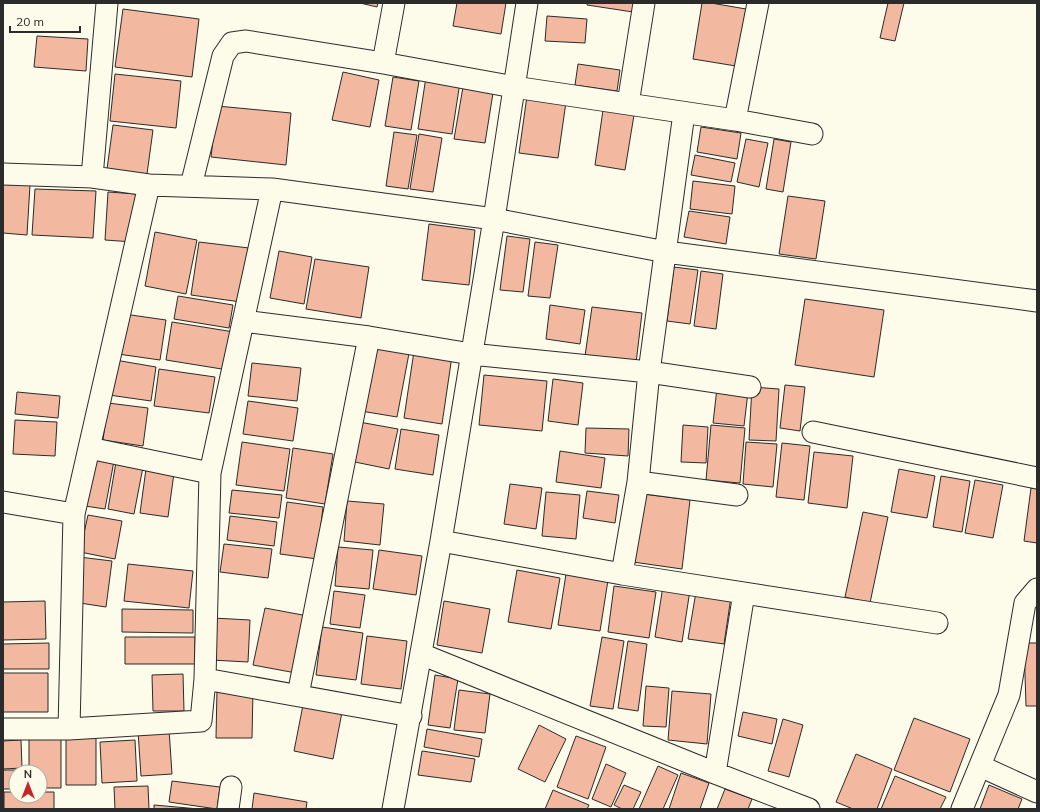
<svg xmlns="http://www.w3.org/2000/svg" width="1040" height="812" font-family="Mulish,sans-serif">
<rect width="100%" height="100%" fill="#fdfbea"/>
<path fill="#f2b8a0" stroke="#2b2b2b" d="M 360,3 L 378,3 L 377,7 Z
M 457,3 L 506,3 L 501,34 L 453,26 Z
M 587,3 L 634,3 L 633,12 L 587,5 Z
M 702,3 L 711,3 L 746,9 L 736,66 L 693,59 Z
M 888,3 L 904,3 L 895,41 L 880,38 Z
M 123,9 L 199,19 L 192,77 L 115,67 Z
M 547,16 L 587,19 L 585,43 L 545,41 Z
M 37,36 L 88,39 L 86,71 L 34,67 Z
M 578,64 L 620,70 L 617,91 L 575,85 Z
M 343,72 L 379,80 L 370,127 L 332,120 Z
M 115,74 L 181,81 L 176,128 L 110,121 Z
M 393,77 L 419,81 L 411,130 L 385,126 Z
M 426,77 L 460,82 L 452,134 L 418,129 Z
M 463,87 L 493,93 L 485,143 L 454,139 Z
M 527,96 L 566,102 L 558,158 L 519,153 Z
M 217,106 L 291,113 L 286,165 L 211,157 Z
M 603,110 L 634,115 L 625,170 L 595,165 Z
M 113,125 L 153,130 L 147,174 L 107,169 Z
M 701,127 L 741,133 L 737,159 L 697,152 Z
M 394,132 L 417,135 L 408,189 L 386,186 Z
M 419,134 L 442,138 L 433,192 L 410,189 Z
M 746,139 L 768,143 L 759,187 L 737,182 Z
M 774,139 L 791,142 L 783,192 L 766,189 Z
M 695,155 L 735,163 L 731,182 L 691,175 Z
M 693,181 L 735,186 L 732,214 L 690,209 Z
M 3,184 L 30,185 L 27,235 L 3,233 Z
M 35,189 L 96,191 L 93,238 L 32,235 Z
M 108,192 L 136,194 L 133,242 L 105,240 Z
M 788,196 L 825,201 L 816,259 L 779,254 Z
M 689,211 L 730,217 L 726,244 L 684,237 Z
M 429,224 L 475,230 L 469,285 L 422,280 Z
M 155,232 L 197,240 L 186,294 L 145,286 Z
M 507,236 L 530,239 L 523,292 L 500,290 Z
M 199,242 L 249,248 L 241,302 L 191,295 Z
M 535,242 L 558,245 L 550,298 L 528,296 Z
M 279,251 L 312,257 L 304,304 L 270,298 Z
M 315,259 L 369,267 L 361,318 L 306,309 Z
M 674,267 L 698,270 L 690,324 L 667,321 Z
M 701,271 L 723,274 L 716,329 L 694,326 Z
M 178,296 L 233,305 L 229,328 L 174,319 Z
M 805,299 L 884,310 L 874,377 L 795,365 Z
M 550,305 L 585,310 L 580,344 L 546,339 Z
M 592,307 L 642,313 L 636,363 L 585,356 Z
M 124,314 L 166,320 L 160,360 L 118,354 Z
M 172,322 L 234,332 L 228,370 L 166,360 Z
M 374,341 L 410,348 L 397,417 L 361,411 Z
M 414,351 L 452,356 L 442,424 L 404,418 Z
M 115,360 L 156,367 L 151,401 L 109,395 Z
M 252,363 L 301,368 L 297,401 L 248,396 Z
M 159,369 L 215,377 L 209,413 L 154,406 Z
M 484,375 L 547,381 L 542,431 L 479,425 Z
M 553,379 L 583,383 L 578,425 L 548,421 Z
M 785,385 L 805,387 L 800,431 L 780,428 Z
M 752,387 L 779,389 L 776,441 L 749,440 Z
M 717,388 L 748,392 L 744,426 L 713,423 Z
M 17,392 L 60,396 L 58,418 L 15,414 Z
M 248,401 L 298,408 L 293,441 L 243,434 Z
M 108,403 L 148,408 L 143,446 L 103,440 Z
M 15,420 L 57,422 L 55,456 L 13,454 Z
M 359,422 L 398,429 L 389,469 L 350,461 Z
M 683,425 L 708,427 L 706,463 L 681,462 Z
M 711,425 L 745,428 L 740,483 L 706,480 Z
M 586,428 L 629,429 L 628,456 L 585,453 Z
M 401,429 L 439,435 L 433,475 L 395,469 Z
M 242,442 L 290,449 L 284,491 L 236,485 Z
M 746,442 L 777,444 L 773,487 L 743,484 Z
M 782,443 L 810,446 L 804,500 L 776,497 Z
M 293,448 L 333,454 L 325,504 L 286,498 Z
M 560,451 L 605,458 L 601,488 L 556,482 Z
M 814,452 L 853,456 L 847,508 L 808,503 Z
M 93,457 L 114,461 L 105,509 L 85,506 Z
M 116,462 L 143,467 L 134,514 L 108,509 Z
M 146,469 L 174,473 L 168,517 L 140,513 Z
M 899,469 L 935,476 L 927,518 L 891,512 Z
M 941,476 L 970,481 L 962,532 L 933,527 Z
M 975,480 L 1003,485 L 993,538 L 965,533 Z
M 510,484 L 542,488 L 536,529 L 504,524 Z
M 1031,488 L 1037,489 L 1037,543 L 1024,541 Z
M 232,490 L 282,495 L 279,518 L 229,513 Z
M 587,491 L 619,495 L 615,523 L 583,518 Z
M 546,492 L 580,495 L 576,539 L 542,536 Z
M 643,494 L 690,500 L 682,569 L 633,562 Z
M 347,501 L 384,504 L 380,545 L 344,541 Z
M 287,502 L 323,507 L 317,559 L 280,554 Z
M 863,512 L 888,517 L 870,603 L 845,597 Z
M 88,515 L 122,521 L 115,559 L 80,552 Z
M 230,516 L 277,522 L 274,546 L 227,540 Z
M 224,544 L 272,549 L 268,578 L 220,572 Z
M 338,547 L 373,550 L 369,589 L 335,586 Z
M 379,550 L 422,556 L 416,595 L 373,589 Z
M 79,557 L 112,561 L 106,607 L 73,602 Z
M 128,564 L 193,571 L 189,608 L 124,601 Z
M 517,570 L 560,578 L 551,629 L 508,622 Z
M 566,574 L 608,580 L 600,631 L 558,625 Z
M 614,586 L 656,592 L 649,638 L 608,632 Z
M 663,586 L 690,590 L 682,642 L 655,637 Z
M 334,591 L 365,595 L 360,628 L 330,624 Z
M 696,592 L 731,597 L 724,644 L 688,639 Z
M 45,601 L 46,639 L 3,640 L 3,602 Z
M 444,601 L 490,609 L 482,653 L 437,645 Z
M 265,608 L 308,616 L 296,673 L 253,665 Z
M 122,609 L 193,610 L 193,633 L 122,632 Z
M 213,618 L 250,620 L 248,662 L 211,660 Z
M 322,627 L 363,633 L 356,680 L 316,675 Z
M 367,636 L 407,641 L 401,689 L 361,684 Z
M 125,637 L 195,637 L 195,664 L 125,664 Z
M 602,637 L 624,641 L 613,709 L 590,706 Z
M 628,641 L 647,644 L 638,711 L 618,708 Z
M 49,643 L 49,669 L 3,669 L 3,644 Z
M 1024,643 L 1037,643 L 1037,706 L 1026,706 Z
M 3,673 L 48,673 L 48,712 L 3,712 Z
M 183,674 L 184,711 L 153,711 L 152,675 Z
M 435,675 L 458,679 L 450,728 L 428,725 Z
M 646,686 L 669,688 L 666,727 L 643,726 Z
M 217,689 L 253,690 L 252,738 L 216,738 Z
M 459,690 L 490,694 L 485,733 L 454,730 Z
M 672,691 L 711,694 L 707,744 L 668,740 Z
M 304,700 L 343,707 L 333,759 L 294,751 Z
M 743,712 L 777,719 L 772,744 L 738,736 Z
M 914,718 L 970,739 L 950,792 L 894,770 Z
M 783,719 L 803,725 L 789,777 L 768,771 Z
M 539,725 L 566,739 L 545,782 L 518,769 Z
M 169,729 L 172,774 L 141,776 L 138,731 Z
M 427,729 L 482,739 L 479,757 L 424,747 Z
M 61,735 L 61,788 L 40,788 L 40,772 L 29,772 L 29,736 Z
M 96,735 L 96,785 L 66,785 L 66,736 Z
M 576,736 L 606,747 L 588,799 L 557,787 Z
M 21,740 L 22,768 L 3,769 L 3,741 Z
M 135,740 L 137,781 L 102,783 L 100,742 Z
M 422,751 L 475,759 L 471,782 L 418,775 Z
M 856,754 L 892,769 L 877,809 L 853,809 L 836,802 Z
M 606,764 L 626,773 L 611,807 L 592,799 Z
M 658,766 L 678,775 L 663,809 L 639,809 Z
M 3,770 L 25,770 L 25,772 L 16,772 L 16,789 L 3,789 Z
M 681,773 L 709,783 L 700,809 L 669,809 Z
M 895,776 L 946,797 L 940,809 L 881,809 Z
M 172,781 L 220,787 L 217,809 L 169,802 Z
M 624,785 L 641,792 L 633,809 L 622,809 L 614,805 Z
M 989,785 L 1022,799 L 1018,809 L 980,809 Z
M 148,786 L 149,809 L 115,809 L 114,787 Z
M 725,789 L 752,799 L 748,809 L 717,809 Z
M 553,790 L 589,805 L 587,809 L 545,809 Z
M 4,792 L 16,792 L 16,796 L 40,796 L 40,792 L 54,792 L 54,809 L 4,809 Z
M 254,793 L 307,802 L 306,809 L 252,809 Z
M 154,805 L 199,809 L 154,809 Z"/>
<g fill="none" stroke-linecap="round" stroke-linejoin="round">
<g stroke="#2b2b2b" stroke-width="23">
<path id="minor" d="M 383,63 L 394,3
M 628,104 L 644,3
M 735,120 L 758,3
M 3,174 L 92,177 L 149,185 L 272,189 L 494,219 L 666,252 L 1037,301
M 92,177 L 107,3
M 191,186 L 223,56 L 232,43 L 246,41 L 383,63 L 514,87 L 735,120 L 812,134
M 243,321 L 369,337 L 471,354 L 649,372 L 750,387
M 813,432 L 1037,478
M 89,448 L 210,473
M 638,482 L 737,495
M 3,502 L 74,514
M 441,541 L 622,574 L 937,623
M 622,574 L 638,482 L 649,372 L 684,113
M 421,654 L 715,773 L 809,809
M 205,679 L 411,716
M 298,695 L 369,337
M 3,729 L 69,729 L 201,721 L 205,679 L 210,473 L 272,189
M 69,729 L 74,514 L 149,185
M 980,766 L 1037,792
M 715,773 L 744,593
M 228,809 L 231,787
M 393,809 L 441,541 L 494,219 L 527,3
M 962,809 L 1009,695 L 1025,603 L 1037,589"/>
</g>
<use href="#minor" stroke="#fdfbea" stroke-width="21"/>
</g>
<rect width="1040" height="812" fill="none" stroke="#2b2b2b" stroke-width="8"/>
<g transform="translate(28 784)"><circle r="19" fill="#fdfbea" stroke="#a9a89e"/>
<path d="M0-3L7 15L0 10L-7 15Z" fill="#c62828"/>
<text y="-6" font-size="11" font-weight="bold" text-anchor="middle" fill="#2b2b2b">N</text>
</g>
<path d="M10 26v6h70v-6" fill="none" stroke="#2b2b2b" stroke-width="2"/>
<text x="16" y="26" font-size="12" fill="#2b2b2b" stroke="#fdfbea" stroke-width="3" paint-order="stroke">20 m</text>
</svg>
